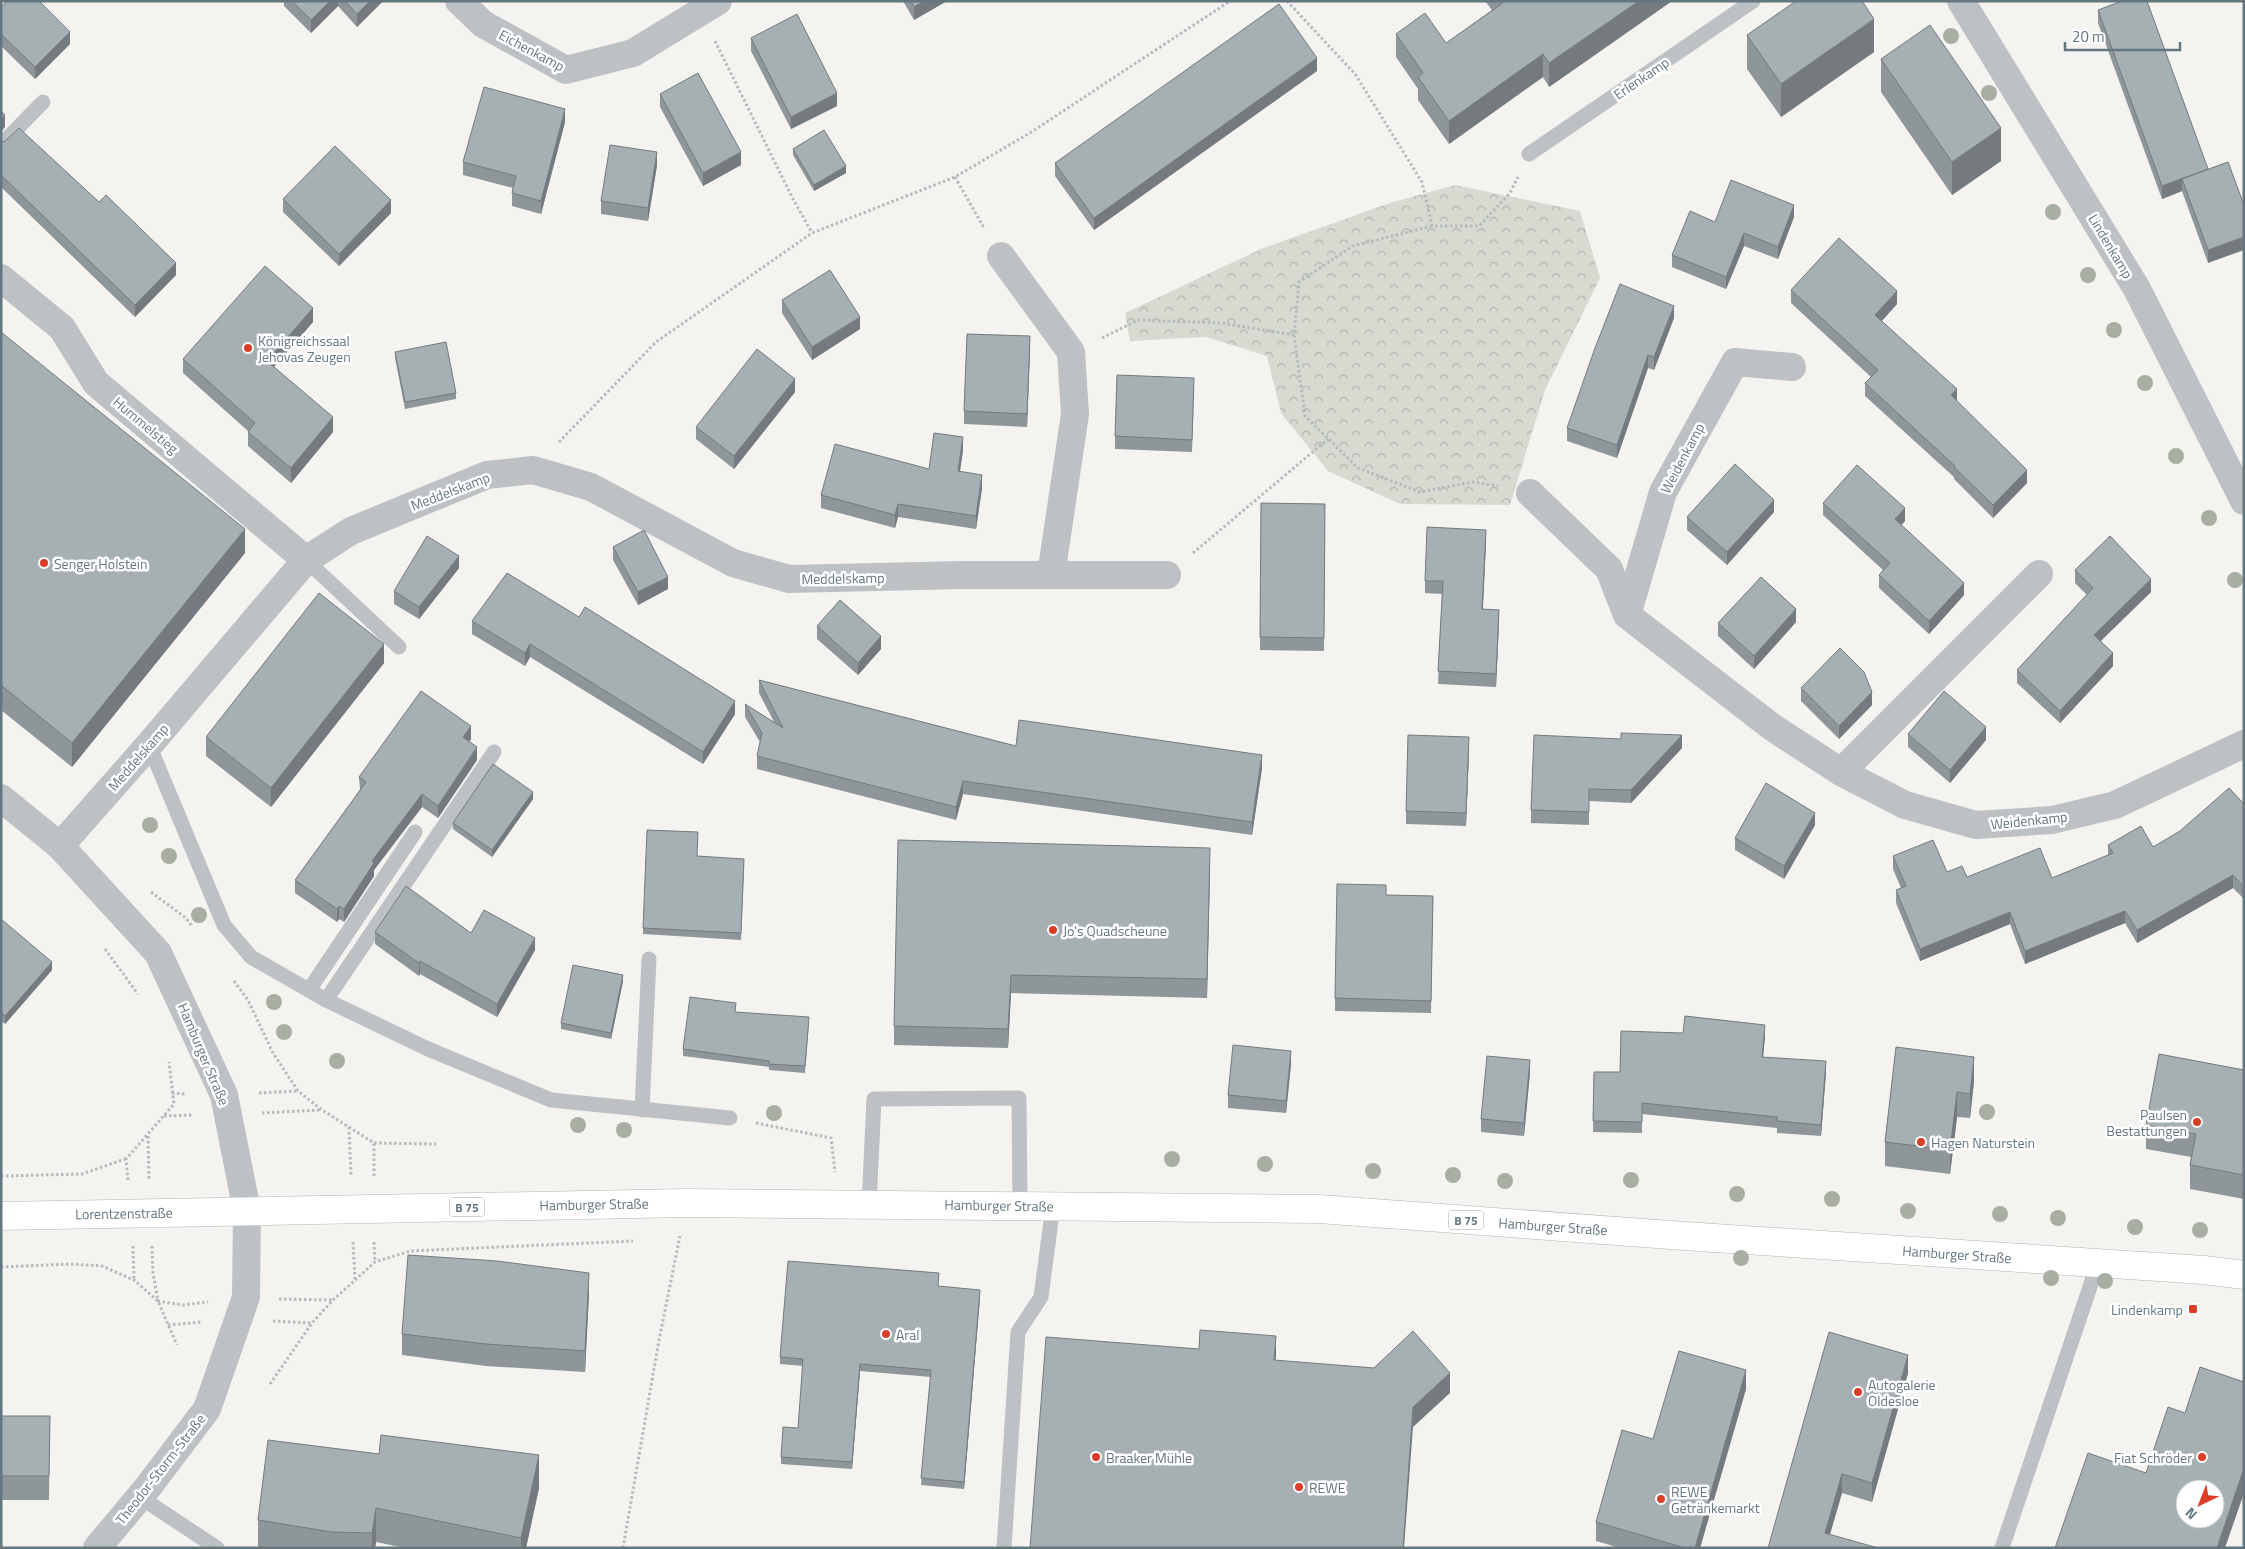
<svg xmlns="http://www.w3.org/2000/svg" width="2245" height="1549" font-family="'Titillium Web',sans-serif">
<defs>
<pattern id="forest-crowns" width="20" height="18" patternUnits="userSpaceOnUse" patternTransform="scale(1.25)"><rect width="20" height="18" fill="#d6dad1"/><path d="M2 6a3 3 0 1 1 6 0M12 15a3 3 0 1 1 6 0" fill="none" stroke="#b1b5af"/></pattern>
</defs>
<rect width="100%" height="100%" fill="#f4f3f0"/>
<path fill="url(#forest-crowns)" d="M 1455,185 L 1580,211 L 1600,278 L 1545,390 L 1510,505 L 1400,504 L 1328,471 L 1281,413 L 1267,356 L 1206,337 L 1130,341 L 1125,313 L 1261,249 L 1390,203 Z"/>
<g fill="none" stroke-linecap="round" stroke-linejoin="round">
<g stroke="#b0b5b8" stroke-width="29">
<path id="primary" d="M 1,1216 L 687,1203 L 1319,1209 L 1684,1236 L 2204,1270 L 2244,1275"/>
</g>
<path stroke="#b7babc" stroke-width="3" stroke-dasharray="2.5 2.5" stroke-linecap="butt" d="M 1287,1 L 1355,74 L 1422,182 L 1432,226 L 1479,226 L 1510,193 L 1518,177
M 715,41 L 792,197 L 812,233
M 955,177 L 984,228
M 1432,226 L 1353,246 L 1299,282 L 1294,335 L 1305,416 L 1358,468 L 1420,492 L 1473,482 L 1498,486
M 1102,338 L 1138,320 L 1221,323 L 1294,335
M 559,442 L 656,342 L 812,233 L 955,177 L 1033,131 L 1230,1
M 1193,553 L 1328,439
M 151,892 L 186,918 L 192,926
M 105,949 L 138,994
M 234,981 L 248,1000 L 273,1053 L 298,1091 L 322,1110 L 374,1143 L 436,1144
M 172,1093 L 185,1094
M 259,1093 L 298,1091
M 262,1113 L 321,1110
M 164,1116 L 193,1115
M 756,1123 L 831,1138 L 835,1172
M 349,1127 L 351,1176
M 148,1136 L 149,1180
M 1,1176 L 82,1174 L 128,1158
M 374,1176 L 374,1143
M 128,1180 L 126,1159 L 174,1104 L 169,1062
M 353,1242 L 355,1279
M 374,1242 L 375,1262
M 133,1246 L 134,1280
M 152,1246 L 153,1273 L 158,1301 L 183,1305 L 208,1302
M 1,1267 L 71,1264 L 102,1266 L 134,1280 L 158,1301 L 177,1345
M 279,1299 L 332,1300
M 273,1321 L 312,1323
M 168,1325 L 202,1322
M 270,1384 L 312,1323 L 333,1300 L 375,1262 L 410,1251 L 633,1241
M 623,1548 L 659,1340 L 680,1236"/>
<path stroke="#bdc1c4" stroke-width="15" d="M 1,145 L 43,102
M 1529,154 L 1753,1
M 306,560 L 399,647
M 149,745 L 224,925 L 251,957 L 326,1000 L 428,1049 L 551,1100 L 730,1118
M 309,990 L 415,832
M 326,1000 L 494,752
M 642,1110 L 649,959
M 869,1204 L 874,1099 L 1019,1098 L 1020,1206
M 140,1497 L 217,1548
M 1004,1548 L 1018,1332 L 1041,1297 L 1053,1206
M 2002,1548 L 2098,1263"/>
<path stroke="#bdc1c4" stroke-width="28" d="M 459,1 L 483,24 L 566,70 L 633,53 L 718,1
M 1961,1 L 2137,289 L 2244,501
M 1001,256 L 1071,352 L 1075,414 L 1051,575
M 1,278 L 62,328 L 96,383 L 306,560
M 1530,493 L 1609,569 L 1627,615 L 1772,727 L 1841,772 L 1905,805 L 1976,825 L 2052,820 L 2115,805 L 2244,744
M 1627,615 L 1663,492 L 1735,362 L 1792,367
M 1841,772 L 2039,574
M 60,846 L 149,745 L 306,560 L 351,531 L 487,475 L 533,470 L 591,487 L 733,563 L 789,579 L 963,575 L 1167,575
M 97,1548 L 148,1487 L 207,1409 L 246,1297 L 247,1211"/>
<path stroke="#bdc1c4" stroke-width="28" d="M 1,798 L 60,846 L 158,953 L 224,1095 L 247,1211"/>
<use href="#primary" stroke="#fff" stroke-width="28"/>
</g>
<g fill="#a8afa2">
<circle cx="1951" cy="36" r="8"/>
<circle cx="1989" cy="93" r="8"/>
<circle cx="2053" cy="212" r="8"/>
<circle cx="2088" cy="275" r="8"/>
<circle cx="2114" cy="330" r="8"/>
<circle cx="2145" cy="383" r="8"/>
<circle cx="2176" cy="456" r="8"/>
<circle cx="2209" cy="518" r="8"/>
<circle cx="2235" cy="580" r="8"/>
<circle cx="150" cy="825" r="8"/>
<circle cx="169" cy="856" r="8"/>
<circle cx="199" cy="915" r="8"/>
<circle cx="274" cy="1002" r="8"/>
<circle cx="284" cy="1032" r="8"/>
<circle cx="337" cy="1061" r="8"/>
<circle cx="1987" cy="1112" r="8"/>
<circle cx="774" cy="1113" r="8"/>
<circle cx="578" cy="1125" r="8"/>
<circle cx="624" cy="1130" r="8"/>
<circle cx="1172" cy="1159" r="8"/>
<circle cx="1265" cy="1164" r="8"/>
<circle cx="1373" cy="1171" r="8"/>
<circle cx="1453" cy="1175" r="8"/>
<circle cx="1631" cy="1180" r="8"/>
<circle cx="1505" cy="1181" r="8"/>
<circle cx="1737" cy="1194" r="8"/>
<circle cx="1832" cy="1199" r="8"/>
<circle cx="1908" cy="1211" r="8"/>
<circle cx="2000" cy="1214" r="8"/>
<circle cx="2058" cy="1218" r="8"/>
<circle cx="2135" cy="1227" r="8"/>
<circle cx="2200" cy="1230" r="8"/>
<circle cx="1741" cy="1258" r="8"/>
<circle cx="2051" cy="1278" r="8"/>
<circle cx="2105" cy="1281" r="8"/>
</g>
<path fill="#8f9699" d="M 284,1 L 383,1 L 357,27 L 338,6 L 311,33 L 284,6 Z
M 903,1 L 947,1 L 914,20 Z
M 1485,1 L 1672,1 L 1549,87 L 1543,77 L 1449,144 L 1418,100 L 1418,89 L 1396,57 L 1396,34 L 1446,43 L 1492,10 Z
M 1,7 L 70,44 L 35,79 L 1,46 Z
M 2098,10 L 2208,169 L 2228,162 L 2208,263 L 2182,191 L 2162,199 L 2098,23 Z
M 1747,35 L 1874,52 L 1781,117 L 1747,69 Z
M 751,38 L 837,106 L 791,129 L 751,51 Z
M 1881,59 L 2001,161 L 1952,195 L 1881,92 Z
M 1317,71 L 1094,230 L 1055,176 L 1055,163 Z
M 660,94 L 741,165 L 703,186 L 660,107 Z
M 565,122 L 541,214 L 512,206 L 512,193 L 513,188 L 463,175 L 463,162 Z
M 1,141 L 176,275 L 135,317 L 1,187 Z
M 793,149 L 846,173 L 814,191 L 793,155 Z
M 657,165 L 648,221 L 601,214 L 601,201 Z
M 283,199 L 391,213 L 339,266 L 283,212 Z
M 1794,217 L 1778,259 L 1744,246 L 1726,289 L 1672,267 L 1672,255 L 1715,222 Z
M 1791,290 L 1897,304 L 1882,321 L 1957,401 L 2027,483 L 1993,518 L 1954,479 L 1954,477 L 1865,396 L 1865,383 L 1871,377 L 1791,303 Z
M 782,300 L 860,329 L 812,360 L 782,313 Z
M 1674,318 L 1654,370 L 1648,368 L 1617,458 L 1567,441 L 1567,428 Z
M 313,322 L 274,367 L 333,432 L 291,483 L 248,446 L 248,431 L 183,373 L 183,359 Z
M 1,332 L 245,553 L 72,767 L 1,710 Z
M 1030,349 L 1027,427 L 964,424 L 964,411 Z
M 395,352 L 456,393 L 456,399 L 405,409 L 395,358 Z
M 1194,391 L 1192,452 L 1115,449 L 1115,436 Z
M 795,392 L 734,469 L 696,439 L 696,427 Z
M 963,450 L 960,471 L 982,488 L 976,529 L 898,517 L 895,528 L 821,508 L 821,495 L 929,469 Z
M 1261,503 L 1325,504 L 1324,651 L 1260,650 Z
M 1823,503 L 1905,521 L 1901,525 L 1964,595 L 1929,634 L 1879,588 L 1879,575 L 1883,570 L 1823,515 Z
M 1774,512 L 1727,565 L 1687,530 L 1687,517 Z
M 1486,542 L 1483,609 L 1499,622 L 1496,687 L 1438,684 L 1442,594 L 1425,593 L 1425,581 Z
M 613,547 L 668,589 L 638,605 L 613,560 Z
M 459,568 L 419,619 L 394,604 L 394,591 Z
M 2075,570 L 2151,592 L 2101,641 L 2113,666 L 2060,723 L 2017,683 L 2017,670 L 2087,595 L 2075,583 Z
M 472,621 L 735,714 L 703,764 L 530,657 L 525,666 L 472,634 Z
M 1796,622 L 1754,669 L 1718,636 L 1718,623 Z
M 817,626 L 881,649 L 858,675 L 817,639 Z
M 384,663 L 271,807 L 206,756 L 206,737 Z
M 759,680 L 1016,746 L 1262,768 L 1252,835 L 963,794 L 956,820 L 757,769 L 757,756 L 760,742 L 745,717 L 745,704 L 774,722 L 759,693 Z
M 1801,688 L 1872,705 L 1839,739 L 1801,701 Z
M 1908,734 L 1986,740 L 1950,783 L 1908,747 Z
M 471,739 L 469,741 L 477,760 L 438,818 L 422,807 L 374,870 L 374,876 L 344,922 L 339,919 L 337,922 L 295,893 L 295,880 L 360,790 L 359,777 Z
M 1682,748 L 1631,803 L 1589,801 L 1589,825 L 1531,823 L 1531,810 Z
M 1469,750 L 1466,826 L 1406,824 L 1406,811 Z
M 533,799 L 492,857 L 453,829 L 453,823 Z
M 2244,804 L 2244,899 L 2233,888 L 2137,943 L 2125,923 L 2025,964 L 2010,924 L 1920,961 L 1896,903 L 1896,890 L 1901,888 L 1893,869 L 1893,856 L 1967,877 L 2052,878 L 2108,855 L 2108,845 L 2153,847 Z
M 1815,825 L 1784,879 L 1735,850 L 1735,838 Z
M 698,856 L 744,865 L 741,940 L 643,934 L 643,928 Z
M 1210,867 L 1207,998 L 1011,993 L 1008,1048 L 894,1045 L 894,1026 Z
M 1386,895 L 1433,896 L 1431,1013 L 1335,1011 L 1335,998 Z
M 1,919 L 52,970 L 5,1024 L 1,1021 Z
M 375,932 L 535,950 L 497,1017 L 420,974 L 419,976 L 375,944 Z
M 623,981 L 611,1039 L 561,1029 L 561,1023 Z
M 735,1012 L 809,1023 L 805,1073 L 769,1070 L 769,1067 L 683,1056 L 683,1049 Z
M 1765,1036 L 1763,1057 L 1826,1072 L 1821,1136 L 1777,1133 L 1777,1128 L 1642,1114 L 1642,1133 L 1593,1132 L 1594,1072 L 1620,1072 Z
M 1896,1047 L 1974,1081 L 1970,1118 L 1957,1117 L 1950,1174 L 1885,1166 L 1885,1142 Z
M 1291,1064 L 1286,1113 L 1228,1108 L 1228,1095 Z
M 2244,1070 L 2244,1199 L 2190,1189 L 2190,1165 L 2191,1157 L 2146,1149 L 2146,1125 Z
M 1530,1072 L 1524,1136 L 1481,1132 L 1481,1119 Z
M 938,1286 L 980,1297 L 964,1489 L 921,1485 L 931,1377 L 860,1371 L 852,1469 L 781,1464 L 781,1457 L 798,1428 L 803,1366 L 780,1364 L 780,1357 Z
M 589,1294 L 585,1372 L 486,1366 L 402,1355 L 402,1334 Z
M 1908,1373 L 1872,1502 L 1842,1493 L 1830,1534 L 1768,1548 Z
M 1746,1389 L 1700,1548 L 1620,1548 L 1596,1541 L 1596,1522 L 1653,1439 Z
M 1,1416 L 50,1416 L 49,1500 L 1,1500 Z
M 539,1488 L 526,1548 L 405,1548 L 376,1542 L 375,1548 L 258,1548 L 258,1520 Z"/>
<path fill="#747a7d" d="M 330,1 L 338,1 L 338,6 L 311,33 L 311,20 Z
M 370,1 L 383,1 L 357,27 L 357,14 Z
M 924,1 L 947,1 L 914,20 L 914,7 Z
M 1639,1 L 1672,1 L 1549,87 L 1549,63 Z
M 1874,19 L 1874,52 L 1781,117 L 1781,84 Z
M 70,32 L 70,44 L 35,79 L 35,67 Z
M 1543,54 L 1543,77 L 1449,144 L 1449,121 Z
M 1317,58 L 1317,71 L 1094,230 L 1094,218 Z
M 837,93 L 837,106 L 791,129 L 791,117 Z
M 565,109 L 565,122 L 541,214 L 541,201 Z
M 5,115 L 5,127 L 1,132 L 1,120 Z
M 2001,128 L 2001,161 L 1952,195 L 1952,162 Z
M 657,152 L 657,165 L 648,221 L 648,208 Z
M 741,152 L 741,165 L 703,186 L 703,173 Z
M 846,166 L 846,173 L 814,191 L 814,185 Z
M 2208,169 L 2182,179 L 2182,191 L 2162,199 L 2162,186 Z
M 391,200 L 391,213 L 339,266 L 339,254 Z
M 1794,205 L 1794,217 L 1778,259 L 1778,247 Z
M 1744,233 L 1744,246 L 1726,289 L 1726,277 Z
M 2244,237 L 2244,250 L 2208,263 L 2208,250 Z
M 176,263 L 176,275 L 135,317 L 135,305 Z
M 1897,291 L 1897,304 L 1875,328 L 1875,315 Z
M 1674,306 L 1674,318 L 1654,370 L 1654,357 Z
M 313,308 L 313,322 L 267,375 L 267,361 Z
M 860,317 L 860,329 L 812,360 L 812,347 Z
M 1030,336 L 1030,349 L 1027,427 L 1027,414 Z
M 1648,355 L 1648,368 L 1617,458 L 1617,445 Z
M 795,379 L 795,392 L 734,469 L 734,456 Z
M 1957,389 L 1957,401 L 1951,395 Z
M 333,417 L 333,432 L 291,483 L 291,468 Z
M 963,437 L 963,450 L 958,484 L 958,471 Z
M 2027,470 L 2027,483 L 1993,518 L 1993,505 Z
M 982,475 L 982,488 L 976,529 L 976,516 Z
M 1774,500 L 1774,512 L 1727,565 L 1727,552 Z
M 898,504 L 898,517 L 895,528 L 895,515 Z
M 1905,508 L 1905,521 L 1895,532 L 1895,519 Z
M 245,529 L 245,553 L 72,767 L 72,743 Z
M 1486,530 L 1486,542 L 1482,622 L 1482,609 Z
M 459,556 L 459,568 L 419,619 L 419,607 Z
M 668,577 L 668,589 L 638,605 L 638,592 Z
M 2151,579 L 2151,592 L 2094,647 L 2094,635 Z
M 1964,583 L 1964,595 L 1929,634 L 1929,621 Z
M 1796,609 L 1796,622 L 1754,669 L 1754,656 Z
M 1499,610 L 1499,622 L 1496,687 L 1496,674 Z
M 881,636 L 881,649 L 858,675 L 858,663 Z
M 384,644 L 384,663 L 271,807 L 271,788 Z
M 530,644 L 530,657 L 525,666 L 525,653 Z
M 2113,653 L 2113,666 L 2060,723 L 2060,711 Z
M 1872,692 L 1872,705 L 1839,739 L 1839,726 Z
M 735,701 L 735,714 L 703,764 L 703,752 Z
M 471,726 L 471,739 L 463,749 L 463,737 Z
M 1986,727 L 1986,740 L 1950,783 L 1950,770 Z
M 1682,735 L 1682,748 L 1631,803 L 1631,790 Z
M 1469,737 L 1469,750 L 1466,826 L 1466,813 Z
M 477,747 L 477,760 L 438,818 L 438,806 Z
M 1262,755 L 1262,768 L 1252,835 L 1252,822 Z
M 963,781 L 963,794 L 956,820 L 956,807 Z
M 533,792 L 533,799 L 492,857 L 492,850 Z
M 422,794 L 422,807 L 374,870 L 374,876 L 344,922 L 344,909 L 372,861 Z
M 1815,813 L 1815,825 L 1784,879 L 1784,866 Z
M 1210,848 L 1210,867 L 1207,998 L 1207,979 Z
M 2233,875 L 2233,888 L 2137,943 L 2137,930 Z
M 339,906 L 339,919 L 337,922 L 337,909 Z
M 2125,911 L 2125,923 L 2025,964 L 2025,951 Z
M 2010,912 L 2010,924 L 1920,961 L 1920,949 Z
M 535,938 L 535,950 L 497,1017 L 497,1004 Z
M 420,961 L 420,974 L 419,976 L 419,963 Z
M 52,962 L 52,970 L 5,1024 L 5,1016 Z
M 623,975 L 623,981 L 611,1039 L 611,1033 Z
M 1011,975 L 1011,993 L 1008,1048 L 1008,1029 Z
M 1765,1025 L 1765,1036 L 1762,1068 L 1762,1057 Z
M 1291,1051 L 1291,1064 L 1286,1113 L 1286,1101 Z
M 1974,1057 L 1974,1081 L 1970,1118 L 1970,1094 Z
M 1530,1060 L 1530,1072 L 1524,1136 L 1524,1123 Z
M 1826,1061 L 1826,1072 L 1821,1136 L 1821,1125 Z
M 1957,1092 L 1957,1117 L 1950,1174 L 1950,1150 Z
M 589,1273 L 589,1294 L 585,1372 L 585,1351 Z
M 980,1290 L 980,1297 L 964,1489 L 964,1482 Z
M 1276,1336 L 1276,1356 L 1274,1380 L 1274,1360 Z
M 1908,1355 L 1908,1373 L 1872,1502 L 1872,1483 Z
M 860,1364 L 860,1371 L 852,1469 L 852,1462 Z
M 1746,1370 L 1746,1389 L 1700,1548 L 1695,1548 Z
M 1450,1373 L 1450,1393 L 1413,1427 L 1404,1548 L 1403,1548 L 1413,1407 Z
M 539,1455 L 539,1488 L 526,1548 L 521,1548 L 521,1538 Z
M 2244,1468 L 2244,1493 L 2225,1548 L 2217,1548 Z
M 1842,1474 L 1842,1493 L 1826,1548 L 1825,1533 Z
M 376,1508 L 376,1542 L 375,1548 L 372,1548 L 372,1533 Z"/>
<path fill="#a6afb2" stroke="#747a7d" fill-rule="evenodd" d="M 7,1 L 39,1 L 70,32 L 35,67 L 1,34 L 1,7 Z
M 292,1 L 330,1 L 311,20 Z
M 345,1 L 370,1 L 357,14 Z
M 911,1 L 924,1 L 914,7 Z
M 1502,1 L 1639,1 L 1549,63 L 1543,54 L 1449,121 L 1418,77 L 1423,73 L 1396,34 L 1425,13 L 1446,43 L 1503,3 Z
M 1796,1 L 1862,1 L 1874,19 L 1781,84 L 1747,35 Z
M 2122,1 L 2147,1 L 2208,169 L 2162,186 L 2098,10 Z
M 1279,4 L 1317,58 L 1094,218 L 1055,163 Z
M 797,14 L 837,93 L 791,117 L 751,38 Z
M 1930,25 L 2001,128 L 1952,162 L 1881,59 Z
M 698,73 L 741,152 L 703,173 L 660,94 Z
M 484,87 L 565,109 L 541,201 L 512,193 L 516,176 L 463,162 Z
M 1,111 L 5,115 L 1,120 Z
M 19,128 L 99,202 L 106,195 L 176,263 L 135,305 L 1,175 L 1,141 L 4,142 Z
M 824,130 L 846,166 L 814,185 L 793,149 Z
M 610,145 L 657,152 L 648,208 L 601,201 Z
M 335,146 L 391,200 L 339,254 L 283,199 Z
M 2228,162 L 2244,205 L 2244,237 L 2208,250 L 2182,179 Z
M 1731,180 L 1794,205 L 1778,247 L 1744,233 L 1726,277 L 1672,255 L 1690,211 L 1715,222 Z
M 1839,238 L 1897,291 L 1875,315 L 1957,389 L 1951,395 L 2027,470 L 1993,505 L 1954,467 L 1955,466 L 1865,383 L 1878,370 L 1791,290 Z
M 265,266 L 313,308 L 267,361 L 333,417 L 291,468 L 248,432 L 255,423 L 183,359 Z
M 830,270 L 860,317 L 812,347 L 782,300 Z
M 1620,284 L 1674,306 L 1654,357 L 1648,355 L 1617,445 L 1567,428 L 1595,348 Z
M 1,332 L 245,529 L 72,743 L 1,685 Z
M 967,334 L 1030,336 L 1027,414 L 964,411 Z
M 446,342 L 456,393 L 405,402 L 395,352 Z
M 757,349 L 795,379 L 734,456 L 696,427 Z
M 1117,375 L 1194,378 L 1192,440 L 1115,436 Z
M 934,433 L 963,437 L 958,471 L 982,475 L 976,516 L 898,504 L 895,515 L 821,495 L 835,444 L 929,469 Z
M 1735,464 L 1774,500 L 1727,552 L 1687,517 Z
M 1857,465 L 1905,508 L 1895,519 L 1964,583 L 1929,621 L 1879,575 L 1890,563 L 1823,503 Z
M 1261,503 L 1325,504 L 1324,638 L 1260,637 Z
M 1427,527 L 1486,530 L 1482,609 L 1499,610 L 1496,674 L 1438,671 L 1443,581 L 1425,581 Z
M 644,530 L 668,577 L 638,592 L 613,547 Z
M 427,536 L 459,556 L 419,607 L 394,591 Z
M 2110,536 L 2151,579 L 2094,635 L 2113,653 L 2060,711 L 2017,670 L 2093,588 L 2075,570 Z
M 507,573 L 579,617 L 585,607 L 735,701 L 703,752 L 530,644 L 525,653 L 472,621 Z
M 1761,577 L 1796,609 L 1754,656 L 1718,623 Z
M 319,593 L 384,644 L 271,788 L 206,737 Z
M 840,600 L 881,636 L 858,663 L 817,626 Z
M 1840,648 L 1864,672 L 1872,692 L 1839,726 L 1801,688 Z
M 759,680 L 1016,746 L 1019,720 L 1262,755 L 1252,822 L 963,781 L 956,807 L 757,756 L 762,733 L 745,704 L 783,728 Z
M 421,691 L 471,726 L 463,737 L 477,747 L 438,806 L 422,794 L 372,861 L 374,863 L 344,909 L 339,906 L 337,909 L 295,880 L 366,782 L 359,777 Z
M 1944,691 L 1986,727 L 1950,770 L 1908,734 Z
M 1621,733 L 1682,735 L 1631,790 L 1589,789 L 1589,812 L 1531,810 L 1534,735 L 1621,739 Z
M 1408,735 L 1469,737 L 1466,813 L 1406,811 Z
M 493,764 L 533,792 L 492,850 L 453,823 Z
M 1766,783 L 1815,813 L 1784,866 L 1735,838 Z
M 2229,788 L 2244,804 L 2244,887 L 2233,875 L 2137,930 L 2125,911 L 2025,951 L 2010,912 L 1920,949 L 1896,890 L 1906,886 L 1893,856 L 1933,840 L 1947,872 L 1962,866 L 1967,877 L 2040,848 L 2052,878 L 2113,853 L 2108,845 L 2141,826 L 2153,847 L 2180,831 Z
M 647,830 L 698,832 L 697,856 L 744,859 L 741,933 L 643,928 Z
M 898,840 L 1210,848 L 1207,979 L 1011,975 L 1008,1029 L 894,1026 Z
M 1337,884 L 1386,885 L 1386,895 L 1433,896 L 1431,1001 L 1335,998 Z
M 406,886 L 471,933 L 484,910 L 535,938 L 497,1004 L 420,961 L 419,963 L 375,932 Z
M 1,919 L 52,962 L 5,1016 L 1,1012 Z
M 573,965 L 623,975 L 611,1033 L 561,1023 Z
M 690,997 L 736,1003 L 735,1012 L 809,1017 L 805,1066 L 769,1064 L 769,1061 L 683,1049 Z
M 1685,1016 L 1765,1025 L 1762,1057 L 1826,1061 L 1821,1125 L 1777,1121 L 1777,1117 L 1642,1103 L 1642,1122 L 1593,1121 L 1594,1072 L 1620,1072 L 1621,1031 L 1683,1033 Z
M 1233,1045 L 1291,1051 L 1286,1101 L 1228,1095 Z
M 1896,1047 L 1974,1057 L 1970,1094 L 1957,1092 L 1950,1150 L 1885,1142 Z
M 2159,1054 L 2244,1070 L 2244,1175 L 2190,1165 L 2196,1134 L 2146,1125 Z
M 1487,1056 L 1530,1060 L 1524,1123 L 1481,1119 Z
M 408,1255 L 497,1261 L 589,1273 L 585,1351 L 486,1344 L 402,1334 Z
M 788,1261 L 939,1273 L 938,1286 L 980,1290 L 964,1482 L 921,1478 L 931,1370 L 860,1364 L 852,1462 L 781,1457 L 783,1427 L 798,1428 L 803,1359 L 780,1357 Z
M 1200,1330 L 1276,1336 L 1274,1360 L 1374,1368 L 1413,1331 L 1450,1373 L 1413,1407 L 1403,1548 L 1030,1548 L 1046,1337 L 1199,1349 Z
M 1829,1332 L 1908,1355 L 1872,1483 L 1842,1474 L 1825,1533 L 1878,1548 L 1768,1548 Z
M 1679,1351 L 1746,1370 L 1695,1548 L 1685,1548 L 1596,1522 L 1622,1430 L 1653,1439 Z
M 2200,1367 L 2244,1382 L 2244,1468 L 2217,1548 L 2055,1548 L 2088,1453 L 2146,1473 L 2168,1407 L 2185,1413 ZM 2185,1489 L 2215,1489 L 2215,1519 L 2185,1519 Z
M 1,1416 L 50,1416 L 49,1476 L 1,1476 Z
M 381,1435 L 539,1455 L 521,1538 L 376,1508 L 372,1533 L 332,1532 L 258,1520 L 268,1440 L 379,1454 Z"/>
<g fill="#db3d28" stroke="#fff" stroke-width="2">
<circle cx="248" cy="348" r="5"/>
<circle cx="44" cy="563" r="5"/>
<circle cx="1053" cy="930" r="5"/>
<circle cx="2197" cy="1122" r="5"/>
<circle cx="1921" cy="1142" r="5"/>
<rect x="2188" y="1304" width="10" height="10" rx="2.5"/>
<circle cx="886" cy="1334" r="5"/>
<circle cx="1858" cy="1392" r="5"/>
<circle cx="1096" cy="1457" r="5"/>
<circle cx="2202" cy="1457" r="5"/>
<circle cx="1299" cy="1487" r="5"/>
<circle cx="1661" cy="1499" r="5"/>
</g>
<g text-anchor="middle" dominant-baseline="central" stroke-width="5" stroke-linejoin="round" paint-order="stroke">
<g fill="#fff" stroke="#929fa6" stroke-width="1">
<rect x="449.5" y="1197.5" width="35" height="19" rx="4"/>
<rect x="1448.5" y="1210.5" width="35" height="19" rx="4"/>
</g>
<g font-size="12" font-weight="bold" fill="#647680">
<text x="467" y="1207">B 75</text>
<text x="1466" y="1220">B 75</text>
</g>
<g font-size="14" fill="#647680" stroke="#fff">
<text transform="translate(532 50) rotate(28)">Eichenkamp</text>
<text transform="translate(1641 78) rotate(-34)">Erlenkamp</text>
<text transform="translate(2111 246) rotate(59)">Lindenkamp</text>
<text transform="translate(146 425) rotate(40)">Hummelstieg</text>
<text transform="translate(1682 458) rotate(-62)">Weidenkamp</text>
<text transform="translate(450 491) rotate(-21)">Meddelskamp</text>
<text transform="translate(843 578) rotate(-1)">Meddelskamp</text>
<text transform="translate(138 757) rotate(-49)">Meddelskamp</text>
<text transform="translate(2029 820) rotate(-6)">Weidenkamp</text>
<text transform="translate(204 1054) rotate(67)">Hamburger Straße</text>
<text transform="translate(594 1204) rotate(-1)">Hamburger Straße</text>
<text transform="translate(999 1205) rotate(1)">Hamburger Straße</text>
<text transform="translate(124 1213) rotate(-1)">Lorentzenstraße</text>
<text transform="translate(1553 1226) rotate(4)">Hamburger Straße</text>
<text transform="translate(1957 1254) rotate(4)">Hamburger Straße</text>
<text transform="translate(160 1469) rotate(-52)">Theodor-Storm-Straße</text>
</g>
<g font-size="14" fill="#647680" stroke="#fff" text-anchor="start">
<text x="258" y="340">Königreichssaal<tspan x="258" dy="16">Jehovas Zeugen</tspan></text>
<text x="54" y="563">Senger Holstein</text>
<text x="1063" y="930">Jo's Quadscheune</text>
<text x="2187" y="1114" text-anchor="end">Paulsen<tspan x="2187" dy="16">Bestattungen</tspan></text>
<text x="1931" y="1142">Hagen Naturstein</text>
<text x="2183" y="1309" text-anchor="end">Lindenkamp</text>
<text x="896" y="1334">Aral</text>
<text x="1868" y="1384">Autogalerie<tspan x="1868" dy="16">Oldesloe</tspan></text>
<text x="1106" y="1457">Braaker Mühle</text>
<text x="2192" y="1457" text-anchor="end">Fiat Schröder</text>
<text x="1309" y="1487">REWE</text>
<text x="1671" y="1491">REWE<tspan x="1671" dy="16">Getränkemarkt</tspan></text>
</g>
</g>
<rect width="2245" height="1549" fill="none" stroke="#647680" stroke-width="5"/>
<g transform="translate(2200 1504) rotate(223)"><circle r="24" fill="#ffffff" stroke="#c1c8cc"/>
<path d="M0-4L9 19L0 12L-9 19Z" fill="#db3d28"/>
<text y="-8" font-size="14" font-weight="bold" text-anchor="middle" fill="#647680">N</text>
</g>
<path d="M2065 42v8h115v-8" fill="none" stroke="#647680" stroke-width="2.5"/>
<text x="2072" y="42" font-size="15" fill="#647680" stroke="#ffffff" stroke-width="4" paint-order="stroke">20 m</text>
</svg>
